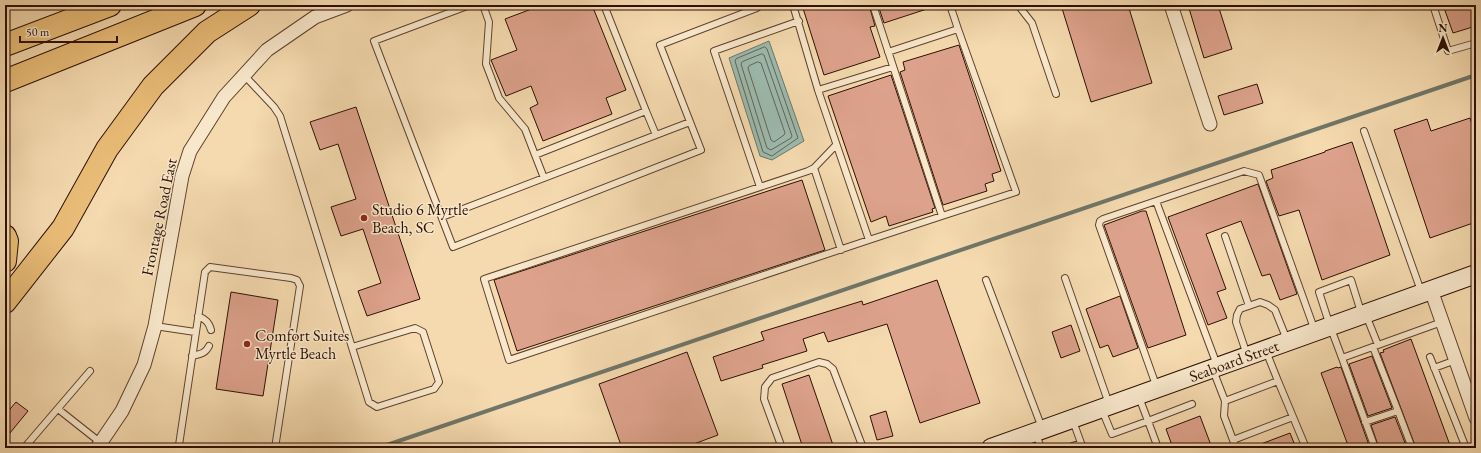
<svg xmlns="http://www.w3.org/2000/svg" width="1481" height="453" font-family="'EB Garamond',serif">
<rect width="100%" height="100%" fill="#f5daaf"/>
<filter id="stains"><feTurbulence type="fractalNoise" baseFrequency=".005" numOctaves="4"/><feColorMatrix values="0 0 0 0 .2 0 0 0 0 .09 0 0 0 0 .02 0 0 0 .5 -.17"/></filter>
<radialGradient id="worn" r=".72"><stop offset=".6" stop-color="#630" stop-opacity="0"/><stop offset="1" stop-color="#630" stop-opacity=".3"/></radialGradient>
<path fill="#9cbaad" stroke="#707669" d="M 769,41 L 804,141 L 772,160 L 760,156 L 729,58 Z"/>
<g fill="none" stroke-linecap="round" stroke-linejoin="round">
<path stroke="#646458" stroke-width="1" d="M 765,47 L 767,49 L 798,138 L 772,156 L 763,152 L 735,61 L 736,59 Z
M 762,54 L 764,55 L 792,136 L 791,138 L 771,150 L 767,148 L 741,64 L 742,62 Z
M 758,62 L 761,63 L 785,133 L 784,135 L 774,142 L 771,140 L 748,68 L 749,66 Z"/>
<path stroke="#707669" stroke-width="4" d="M 378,448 L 1476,75"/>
</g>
<path fill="#dda28c" stroke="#2d0f02" d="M 542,5 L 592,5 L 626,90 L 606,98 L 612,114 L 543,141 L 530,108 L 538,104 L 531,86 L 506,96 L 491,60 L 517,50 L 505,19 Z
M 802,5 L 869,5 L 875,26 L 870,27 L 880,57 L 824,75 Z
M 878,5 L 933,5 L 933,7 L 884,23 Z
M 1061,5 L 1128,5 L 1152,83 L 1091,102 Z
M 1188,5 L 1218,5 L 1232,49 L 1204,58 Z
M 1443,5 L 1476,5 L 1476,26 L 1453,33 Z
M 959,45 L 1001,171 L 992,174 L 994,181 L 985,184 L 987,191 L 943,205 L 900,72 L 905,70 L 903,62 Z
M 891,75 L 935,208 L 932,209 L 933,212 L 889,226 L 886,216 L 871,222 L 828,96 Z
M 1257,84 L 1263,103 L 1224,115 L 1218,96 Z
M 356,107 L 420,299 L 367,316 L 358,291 L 381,283 L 363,229 L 341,236 L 331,207 L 356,199 L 338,144 L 320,150 L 310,122 Z
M 1470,118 L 1476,136 L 1476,222 L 1430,238 L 1394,130 L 1427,119 L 1431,131 Z
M 1352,142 L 1390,255 L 1322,280 L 1299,210 L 1279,216 L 1266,181 L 1273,178 L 1271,170 L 1325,152 L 1325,151 Z
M 802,180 L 825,250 L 517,351 L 494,280 Z
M 1258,184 L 1297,294 L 1280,300 L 1270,274 L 1262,276 L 1241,221 L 1206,234 L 1226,289 L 1217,292 L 1227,318 L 1208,325 L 1168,217 Z
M 1142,211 L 1146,211 L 1186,335 L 1148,348 L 1104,225 Z
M 937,280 L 980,403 L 920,423 L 887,324 L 828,342 L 824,332 L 803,339 L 807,351 L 762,365 L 763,368 L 721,381 L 713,357 L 764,340 L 761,332 L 862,301 L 863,305 Z
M 231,292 L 278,300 L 263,396 L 216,389 Z
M 1120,296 L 1138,348 L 1113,357 L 1108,345 L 1100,348 L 1086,309 Z
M 1071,325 L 1080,351 L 1061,358 L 1052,332 Z
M 1411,339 L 1451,448 L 1416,448 L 1380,353 L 1384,352 L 1383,350 Z
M 687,352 L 718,435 L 683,448 L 622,448 L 599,384 Z
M 1372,356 L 1392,408 L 1368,416 L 1349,364 Z
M 1337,367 L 1338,368 L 1341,367 L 1370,448 L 1349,448 L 1321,373 Z
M 809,375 L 834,448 L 803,448 L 782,384 Z
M 16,402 L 28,411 L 5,439 L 5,415 Z
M 886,411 L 893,436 L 877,440 L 870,416 Z
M 1200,416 L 1212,448 L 1173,448 L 1166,429 Z
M 1395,417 L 1407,448 L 1379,448 L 1371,425 Z
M 1290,433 L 1296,448 L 1253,448 L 1253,447 Z"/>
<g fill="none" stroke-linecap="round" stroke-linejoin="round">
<g stroke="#5f422d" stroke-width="8">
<path id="lane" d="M 470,5 L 374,41 L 453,247 L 701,150 L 660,45 L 757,8 L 756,5
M 483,5 L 489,22 L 486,64 L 499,98 L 525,129 L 535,155 L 646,111 L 604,5
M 793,5 L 818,90
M 873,5 L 942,216 L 1016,192 L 958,29
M 1018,5 L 1032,23 L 1056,94
M 1433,5 L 1448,51 L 1476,43
M 888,52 L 958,29 L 950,5
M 893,67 L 818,90 L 869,240 L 942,216
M 244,75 L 274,107 L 280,116 L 369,402 L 377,407 L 434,389 L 439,382 L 423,332 L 415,328 L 352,347
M 646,111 L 656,135
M 1364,131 L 1421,291
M 836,145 L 814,168 L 808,171 L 484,279 L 509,360 L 869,240
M 535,155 L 544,178
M 814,168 L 841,250
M 760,187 L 714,51 L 799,21
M 1156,201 L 1244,171 L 1259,175 L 1315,331
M 442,217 L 690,122
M 1225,236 L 1249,306
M 1065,278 L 1109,404
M 986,280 L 1042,428
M 1361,312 L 1351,280 L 1319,292 L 1330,326 L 1342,358 L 1442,322
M 1366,315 L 1378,345
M 198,316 C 205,319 209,322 211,330
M 155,326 L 195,332
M 1266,351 L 1278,381
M 1247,355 L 1236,322 L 1237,315 L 1240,309 L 1260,302 L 1268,305 L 1275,310 L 1287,340
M 192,356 C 200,354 205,354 209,346
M 1430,357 L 1466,448
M 1342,358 L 1375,448
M 1434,368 L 1456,360
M 1213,370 L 1225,401 L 1224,416 L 1236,448
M 1157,388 L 1099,225 L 1100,221 L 1103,219 L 1156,201 L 1217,365
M 1139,397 L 1148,421 L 1192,404
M 1225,401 L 1278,381 L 1306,448
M 58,409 L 101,443
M 1102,410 L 1112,434 L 1148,421 L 1158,448
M 1398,411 L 1412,448
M 1365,422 L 1398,411 L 1373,347
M 1036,434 L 1041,448
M 1233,440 L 1293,417
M 24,448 L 90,371
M 182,448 L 179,445 L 205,272 L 210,267 L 291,278 L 297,280 L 300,286 L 275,448
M 782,448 L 764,399 L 765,387 L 772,378 L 819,362 L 827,364 L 833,369 L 863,448
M 1067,448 L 1081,443 L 1073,421"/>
</g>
<g stroke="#5f422d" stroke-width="15">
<path id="street" d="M 1171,5 L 1210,124
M 1431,290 L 1476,418
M 97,448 L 122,411 L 144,365 L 155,326 L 182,176 L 190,151 L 224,97 L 267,50 L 315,17 L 347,5"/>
</g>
<g stroke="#2d0f02" stroke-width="20">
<path id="secondary" d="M 991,448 L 1476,274"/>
</g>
<g stroke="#2d0f02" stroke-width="24">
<path id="highway" d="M 5,45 L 110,5
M 5,81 L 195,5
M 5,236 L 7,241 L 5,261
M 5,302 L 63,228 L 107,149 L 153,86 L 207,32 L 249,5"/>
</g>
<use href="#lane" stroke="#f8e7cb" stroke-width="6"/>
<use href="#street" stroke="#f8e7cb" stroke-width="13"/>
<use href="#secondary" stroke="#f8e7cb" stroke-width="18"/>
<use href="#highway" stroke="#eabd78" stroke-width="22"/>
</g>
<g fill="#8f2418" stroke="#f8e7cb" stroke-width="1.5">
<circle cx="364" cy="218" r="4"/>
<circle cx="247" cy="344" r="4"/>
</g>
<g text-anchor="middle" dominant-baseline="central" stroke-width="3" stroke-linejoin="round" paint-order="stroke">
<g font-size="16" fill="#2d0f02" stroke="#f8e7cb" text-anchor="start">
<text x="372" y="209">Studio 6 Myrtle<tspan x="372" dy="18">Beach, SC</tspan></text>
<text x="255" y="335">Comfort Suites<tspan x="255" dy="18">Myrtle Beach</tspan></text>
</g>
<g font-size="16" fill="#2d0f02" stroke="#f8e7cb">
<text transform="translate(159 217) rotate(-78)">Frontage Road East</text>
<text transform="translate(1234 361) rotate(-20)">Seaboard Street</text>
</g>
</g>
<rect width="1481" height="453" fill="none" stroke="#f5daaf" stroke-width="20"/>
<rect x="6" y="6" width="1469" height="441" fill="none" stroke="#2d0f02" stroke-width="2"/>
<rect x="10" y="10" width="1461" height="433" fill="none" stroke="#2d0f02"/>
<g transform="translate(1443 38)" stroke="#f8e7cb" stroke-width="3" paint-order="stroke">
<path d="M0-3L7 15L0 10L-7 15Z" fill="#2d0f02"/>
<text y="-6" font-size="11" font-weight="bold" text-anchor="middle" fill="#2d0f02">N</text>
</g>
<path d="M20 36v6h97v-6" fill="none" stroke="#2d0f02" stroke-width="2"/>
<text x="26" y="36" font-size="12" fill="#2d0f02" stroke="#f8e7cb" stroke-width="3" paint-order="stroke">50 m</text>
<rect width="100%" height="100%" filter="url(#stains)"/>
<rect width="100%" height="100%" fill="url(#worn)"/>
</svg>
